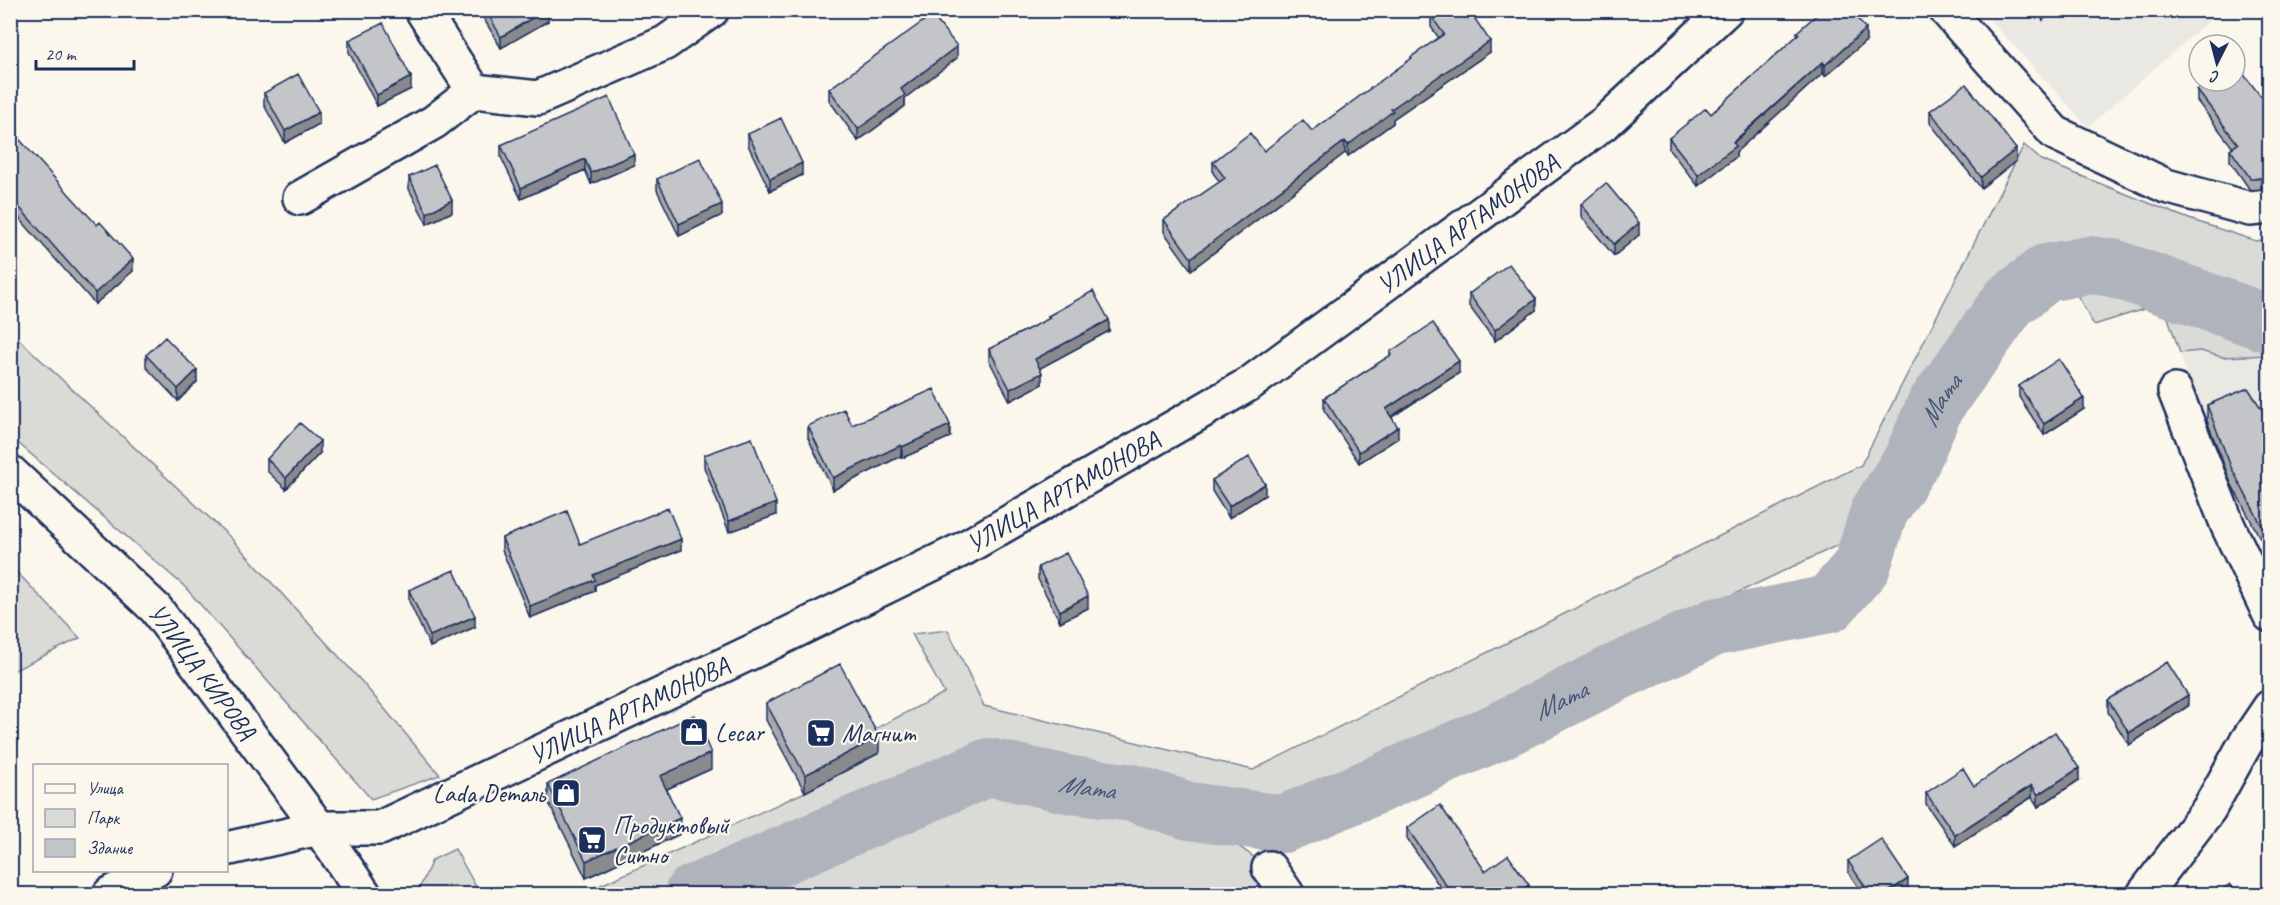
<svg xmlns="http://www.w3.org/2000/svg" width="2280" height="905" font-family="Caveat,sans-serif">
<rect width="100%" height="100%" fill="#fbf7ec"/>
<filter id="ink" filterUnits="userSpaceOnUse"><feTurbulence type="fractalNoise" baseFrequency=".0167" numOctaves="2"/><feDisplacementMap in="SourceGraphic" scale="12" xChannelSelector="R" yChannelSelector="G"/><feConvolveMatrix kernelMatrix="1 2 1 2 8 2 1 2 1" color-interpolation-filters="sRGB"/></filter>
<g filter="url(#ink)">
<path fill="#eae8e2" d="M 1982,11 L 2220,11 L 2088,127 Z
M 2200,351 L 2222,357 L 2269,355 L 2269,557 L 2201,424 L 2180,353 Z"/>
<path fill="#dadad7" stroke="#7a849a" stroke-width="1.5" d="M 2024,145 L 2041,160 L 2189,219 L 2256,241 L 2269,239 L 2269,355 L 2222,357 L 2200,351 L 2180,353 L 2163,303 L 2094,325 L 2067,277 L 2022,303 L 1889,521 L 1285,807 L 1229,839 L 1269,868 L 1287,894 L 581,894 L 805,792 L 879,753 L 867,733 L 944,693 L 912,634 L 948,630 L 984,706 L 1253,770 L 1861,465 Z
M 10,331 L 230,537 L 363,683 L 440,775 L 371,799 L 184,586 L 11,437 Z
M 11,566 L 80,638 L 11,672 Z
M 455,849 L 480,894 L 417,894 L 432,860 Z"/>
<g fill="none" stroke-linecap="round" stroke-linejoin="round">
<path stroke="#afb3bb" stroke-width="58" id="s1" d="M 693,894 L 989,767 L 1072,785 L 1133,793 L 1189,811 L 1283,824 L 1365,790 L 1497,732 L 1615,673 L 1715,627 L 1829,604 L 1862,566 L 1879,512 L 1912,460 L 1935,406 L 2009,302 L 2046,273 L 2089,265 L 2113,268 L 2270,324"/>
<g stroke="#1b2f5e" stroke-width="38">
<g id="minor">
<path d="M 422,10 L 474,91"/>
<path d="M 1946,10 L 2055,133 L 2166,186 L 2250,209 L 2270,207"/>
<path d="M 300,198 L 434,122 L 474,91 L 538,98 L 665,43 L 712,10"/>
<path d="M 2175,391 L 2228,526 L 2270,615"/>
<path id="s2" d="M 226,849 L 319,828 L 380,828 L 764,646 L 963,549 L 1249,384 L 1606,122 L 1726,10"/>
<path d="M 1269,868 L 1287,894"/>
<path d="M 110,894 L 155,870"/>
<path d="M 2144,894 L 2209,809 L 2245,744 L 2270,707"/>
</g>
</g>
<g stroke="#1b2f5e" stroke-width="38">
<g id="major">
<path id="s3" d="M 10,472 L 156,609 L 319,828 L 364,894"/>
</g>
</g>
<use href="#minor" stroke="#fbf7ec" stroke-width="33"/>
<use href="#major" stroke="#fbf7ec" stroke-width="33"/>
</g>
<path fill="#a8a9ad" stroke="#1b2f5e" stroke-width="1.5" d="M 481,10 L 548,10 L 548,21 L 501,48 L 481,14 Z
M 2035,10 L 2054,10 L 2043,20 Z
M 1431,16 L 1490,52 L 1393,119 L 1393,123 L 1348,156 L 1345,153 L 1191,270 L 1164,232 L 1164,220 L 1220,182 L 1213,173 L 1213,162 L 1264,151 L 1312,131 L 1411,59 L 1411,57 L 1439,38 L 1431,27 Z
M 1797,32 L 1866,41 L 1825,76 L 1823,73 L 1736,152 L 1736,157 L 1698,186 L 1669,149 L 1669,138 L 1711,114 L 1797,36 Z
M 349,40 L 411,89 L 377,106 L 349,52 Z
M 957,58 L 905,98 L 905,106 L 858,141 L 829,100 L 829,89 Z
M 2197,90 L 2270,108 L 2261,189 L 2250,190 L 2230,161 L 2230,149 L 2233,148 L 2197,101 Z
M 264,93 L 319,124 L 285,143 L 264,105 Z
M 1930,111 L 2016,161 L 1981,188 L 1930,123 Z
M 10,129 L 133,271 L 95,304 L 12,210 L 12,206 L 10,205 Z
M 748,134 L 802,175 L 770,191 L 748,145 Z
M 501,145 L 634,165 L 591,184 L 585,170 L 521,199 L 501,157 Z
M 409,177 L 452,212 L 427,224 L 409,189 Z
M 657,179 L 722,215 L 679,236 L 657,190 Z
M 1581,204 L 1639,235 L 1614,256 L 1581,216 Z
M 1469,294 L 1536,310 L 1495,341 L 1469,306 Z
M 1048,316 L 1109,331 L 1040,368 L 1042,384 L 1010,401 L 989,360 L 989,349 L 1048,319 Z
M 1390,352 L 1459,373 L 1392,417 L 1398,438 L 1359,463 L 1324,410 L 1324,398 L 1390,356 Z
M 146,355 L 197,382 L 178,401 L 146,367 Z
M 2019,386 L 2084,409 L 2044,435 L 2019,397 Z
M 2207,405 L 2270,422 L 2270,557 L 2231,483 L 2207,421 Z
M 852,425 L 950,437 L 902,458 L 901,456 L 833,490 L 808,438 L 808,426 Z
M 320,453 L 286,489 L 267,471 L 267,459 Z
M 704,455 L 776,515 L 729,532 L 704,467 Z
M 1212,480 L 1265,495 L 1229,518 L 1212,491 Z
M 502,538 L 580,544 L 681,550 L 595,585 L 595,591 L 530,618 L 502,550 Z
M 1038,567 L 1088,608 L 1060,622 L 1038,579 Z
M 409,590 L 475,627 L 430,647 L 409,601 Z
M 2108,700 L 2188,706 L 2129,745 L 2108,712 Z
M 766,703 L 879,753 L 805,792 L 766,720 Z
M 711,769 L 667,789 L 680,834 L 586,878 L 548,801 L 548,784 Z
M 2079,780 L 2038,807 L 2032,797 L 1955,846 L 1926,804 L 1926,793 L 1974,786 Z
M 1407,828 L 1485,871 L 1529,894 L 1445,894 L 1407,839 Z
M 1848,861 L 1908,891 L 1903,894 L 1863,894 L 1848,872 Z"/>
<path fill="#888a8d" stroke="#1b2f5e" stroke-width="1.5" d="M 545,10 L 548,10 L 548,21 L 501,48 L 501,37 Z
M 2043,10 L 2054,10 L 2043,20 Z
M 1866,29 L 1866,41 L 1825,76 L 1825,65 Z
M 1490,41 L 1490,52 L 1393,119 L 1393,123 L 1348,156 L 1348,145 L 1391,109 Z
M 957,46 L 957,58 L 905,98 L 905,106 L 858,141 L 858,129 L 901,89 Z
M 1823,62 L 1823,73 L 1736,152 L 1736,157 L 1698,186 L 1698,175 Z
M 411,77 L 411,89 L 377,106 L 377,95 Z
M 319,112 L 319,124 L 285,143 L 285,131 Z
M 1345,141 L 1345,153 L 1191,270 L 1191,258 Z
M 2016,149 L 2016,161 L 1981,188 L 1981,177 Z
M 634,154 L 634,165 L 591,184 L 591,173 Z
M 585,159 L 585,170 L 521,199 L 521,188 Z
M 802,163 L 802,175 L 770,191 L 770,179 Z
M 2270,172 L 2270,184 L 2261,189 L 2261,178 Z
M 452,200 L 452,212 L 427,224 L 427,213 Z
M 722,204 L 722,215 L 679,236 L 679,224 Z
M 1639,223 L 1639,235 L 1614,256 L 1614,244 Z
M 133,259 L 133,271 L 95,304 L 95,293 Z
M 1536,299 L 1536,310 L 1495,341 L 1495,330 Z
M 1109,320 L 1109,331 L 1035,371 L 1035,359 Z
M 1459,361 L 1459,373 L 1386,420 L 1386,409 Z
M 197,370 L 197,382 L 178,401 L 178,389 Z
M 1042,373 L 1042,384 L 1010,401 L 1010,389 Z
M 2084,398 L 2084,409 L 2044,435 L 2044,424 Z
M 950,425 L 950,437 L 902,458 L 902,447 Z
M 1398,427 L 1398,438 L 1359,463 L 1359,452 Z
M 320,441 L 320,453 L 286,489 L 286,478 Z
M 901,445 L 901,456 L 833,490 L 833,478 Z
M 1265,484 L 1265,495 L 1229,518 L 1229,506 Z
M 776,503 L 776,515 L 729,532 L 729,521 Z
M 681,539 L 681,550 L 595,585 L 595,591 L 530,618 L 530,606 L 593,575 Z
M 1088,596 L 1088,608 L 1060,622 L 1060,611 Z
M 475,616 L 475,627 L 430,647 L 430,636 Z
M 2188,695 L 2188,706 L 2129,745 L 2129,733 Z
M 879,737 L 879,753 L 805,792 L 805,775 Z
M 711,753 L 711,769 L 660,792 L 660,776 Z
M 2079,768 L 2079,780 L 2038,807 L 2038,795 Z
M 2032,785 L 2032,797 L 1955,846 L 1955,835 Z
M 680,818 L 680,834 L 586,878 L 586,861 Z
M 1908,879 L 1908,891 L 1903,894 L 1885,894 Z
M 13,880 L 13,892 L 10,893 L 10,881 Z
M 1529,885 L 1529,894 L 1515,894 Z"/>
<path fill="#c3c5c9" stroke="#1b2f5e" stroke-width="1.5" d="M 486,10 L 545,10 L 501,37 Z
M 1439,10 L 1469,10 L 1490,41 L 1391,109 L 1393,111 L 1348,145 L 1345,141 L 1191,258 L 1164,220 L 1225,178 L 1213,162 L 1250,133 L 1264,151 L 1303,120 L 1312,131 L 1412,58 L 1411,57 L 1444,34 L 1431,16 Z
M 1822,10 L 1850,10 L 1866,29 L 1825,65 L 1823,62 L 1733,142 L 1736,146 L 1698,175 L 1669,138 L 1706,108 L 1711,114 L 1799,34 L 1797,32 Z
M 932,15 L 957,46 L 901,89 L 905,95 L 858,129 L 829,89 Z
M 383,23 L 411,77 L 377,95 L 349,40 Z
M 2235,63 L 2270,108 L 2270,172 L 2261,178 L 2250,178 L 2230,149 L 2238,144 L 2197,90 L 2208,81 L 2235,81 Z
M 298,74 L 319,112 L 285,131 L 264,93 Z
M 1966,84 L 2016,149 L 1981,177 L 1930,111 Z
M 609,97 L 634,154 L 591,173 L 585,159 L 521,188 L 501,145 Z
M 781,118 L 802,163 L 770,179 L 748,134 Z
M 10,129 L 97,225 L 100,222 L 133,259 L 95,293 L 12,199 L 14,197 L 10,193 Z
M 700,158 L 722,204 L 679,224 L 657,179 Z
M 435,165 L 452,200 L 427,213 L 409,177 Z
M 1606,183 L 1639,223 L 1614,244 L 1581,204 Z
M 1509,264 L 1536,299 L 1495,330 L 1469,294 Z
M 1093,291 L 1109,320 L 1035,359 L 1042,373 L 1010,389 L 989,349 L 1050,318 L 1048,316 Z
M 1433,323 L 1459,361 L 1386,409 L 1398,427 L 1359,452 L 1324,398 L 1391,355 L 1390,352 Z
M 165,337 L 197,370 L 178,389 L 146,355 Z
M 2059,359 L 2084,398 L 2044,424 L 2019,386 Z
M 2248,388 L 2270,422 L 2270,541 L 2231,467 L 2207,405 Z
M 934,389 L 950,425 L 902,447 L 901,445 L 833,478 L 808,426 L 844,409 L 852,425 Z
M 300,423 L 320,441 L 286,478 L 267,459 Z
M 752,438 L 776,503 L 729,521 L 704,455 Z
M 1249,457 L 1265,484 L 1229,506 L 1212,480 Z
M 668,508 L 681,539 L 593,575 L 595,580 L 530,606 L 502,538 L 567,511 L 580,544 Z
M 1066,553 L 1088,596 L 1060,611 L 1038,567 Z
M 454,570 L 475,616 L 430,636 L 409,590 Z
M 2167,662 L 2188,695 L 2129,733 L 2108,700 Z
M 840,664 L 879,737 L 805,775 L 766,703 Z
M 694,715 L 711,753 L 660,776 L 680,818 L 586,861 L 548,784 Z
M 2055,732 L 2079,768 L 2038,795 L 2032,785 L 1955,835 L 1926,793 L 1963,768 L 1974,786 Z
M 1440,805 L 1485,871 L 1508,855 L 1529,885 L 1515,894 L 1452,894 L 1407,828 Z
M 1881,839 L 1908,879 L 1885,894 L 1870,894 L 1848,861 Z
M 2230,884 L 2238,894 L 2216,894 Z
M 1802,890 L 1805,894 L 1795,894 Z"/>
</g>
<defs>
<g id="shop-square" transform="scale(1.5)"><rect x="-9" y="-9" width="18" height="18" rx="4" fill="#1b2f5e" stroke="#fbf7ec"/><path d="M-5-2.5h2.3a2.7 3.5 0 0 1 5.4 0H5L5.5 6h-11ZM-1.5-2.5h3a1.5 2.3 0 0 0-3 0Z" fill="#fff"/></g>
<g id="supermarket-square" transform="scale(1.5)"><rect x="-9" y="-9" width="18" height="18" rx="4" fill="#1b2f5e" stroke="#fbf7ec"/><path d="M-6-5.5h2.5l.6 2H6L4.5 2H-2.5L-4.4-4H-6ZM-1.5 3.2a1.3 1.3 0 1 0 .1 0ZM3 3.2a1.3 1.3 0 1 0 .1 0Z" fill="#fff"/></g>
</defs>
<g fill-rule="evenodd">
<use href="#shop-square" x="694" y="732"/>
<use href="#supermarket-square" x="821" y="733"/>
<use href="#shop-square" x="566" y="793"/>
<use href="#supermarket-square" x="592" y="840"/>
</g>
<g text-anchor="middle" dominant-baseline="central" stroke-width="4.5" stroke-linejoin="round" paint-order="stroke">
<g font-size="26" fill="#1b2f5e" stroke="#fbf7ec">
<text stroke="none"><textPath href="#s2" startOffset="1404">УЛИЦА АРТАМОНОВА</textPath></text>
<text stroke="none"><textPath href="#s2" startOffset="918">УЛИЦА АРТАМОНОВА</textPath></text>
<text stroke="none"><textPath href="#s3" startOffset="278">УЛИЦА КИРОВА</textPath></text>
<text stroke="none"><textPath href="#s2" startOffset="432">УЛИЦА АРТАМОНОВА</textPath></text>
</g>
<g font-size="26" fill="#1b2f5e" stroke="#fbf7ec" text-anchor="start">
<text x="715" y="732">Lecar</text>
<text x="842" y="733">Магнит</text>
<text x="545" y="793" text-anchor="end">Lada Dеталь</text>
<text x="613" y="825">Продуктовый<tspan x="613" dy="30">Ситно</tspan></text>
</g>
<g font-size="27" font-style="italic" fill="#47577a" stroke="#fbf7ec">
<text stroke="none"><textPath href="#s1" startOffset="1448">Мата</textPath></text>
<text stroke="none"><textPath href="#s1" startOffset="926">Мата</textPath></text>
<text stroke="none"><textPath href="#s1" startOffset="422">Мата</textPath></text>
</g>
</g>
<rect width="2280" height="905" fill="none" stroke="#fbf7ec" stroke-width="36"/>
<rect x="18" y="18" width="2244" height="869" fill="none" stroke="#1b2f5e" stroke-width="2" filter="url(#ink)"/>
<rect x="33" y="764" width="195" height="108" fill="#fbf7ec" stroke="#a1a7b3" stroke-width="1.5"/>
<rect x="45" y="784" width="30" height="9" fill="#fbf7ec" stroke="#a1a7b3" stroke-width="1.5"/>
<text x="87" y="794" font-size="18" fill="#1b2f5e">Улица</text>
<rect x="45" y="809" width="30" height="18" fill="#dadad7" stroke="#a1a7b3" stroke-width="1.5"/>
<text x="87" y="824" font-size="18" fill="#1b2f5e">Парк</text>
<rect x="45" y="839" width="30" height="18" fill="#c3c5c9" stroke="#a1a7b3" stroke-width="1.5"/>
<text x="87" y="854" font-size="18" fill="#1b2f5e">Здание</text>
<g transform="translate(2217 63) rotate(186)"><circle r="28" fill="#fbf7ec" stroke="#a1a7b3" stroke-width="1.5"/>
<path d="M0-4.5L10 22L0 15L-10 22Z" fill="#1b2f5e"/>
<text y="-9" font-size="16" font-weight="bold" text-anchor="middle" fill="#1b2f5e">С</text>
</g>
<path d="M36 60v9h98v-9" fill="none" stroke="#1b2f5e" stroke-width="3"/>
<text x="45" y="60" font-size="18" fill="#1b2f5e" stroke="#fbf7ec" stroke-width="4.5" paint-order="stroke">20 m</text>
</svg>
